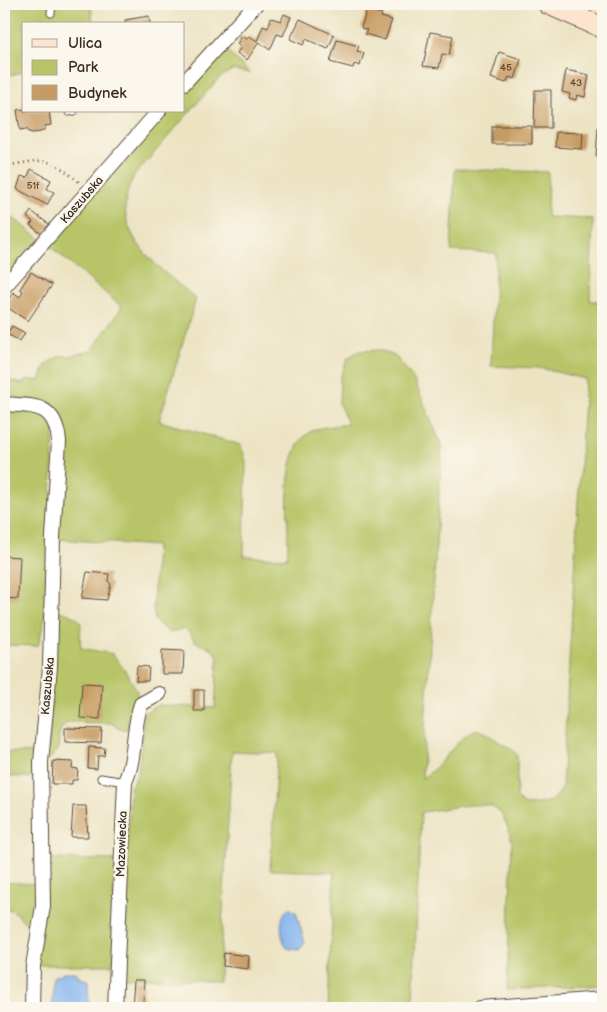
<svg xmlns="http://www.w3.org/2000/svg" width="607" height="1012" font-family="'Balsamiq Sans',sans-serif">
<rect width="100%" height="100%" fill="#fbf7ec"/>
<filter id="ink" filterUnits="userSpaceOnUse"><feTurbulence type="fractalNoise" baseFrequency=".02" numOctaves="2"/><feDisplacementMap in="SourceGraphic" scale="10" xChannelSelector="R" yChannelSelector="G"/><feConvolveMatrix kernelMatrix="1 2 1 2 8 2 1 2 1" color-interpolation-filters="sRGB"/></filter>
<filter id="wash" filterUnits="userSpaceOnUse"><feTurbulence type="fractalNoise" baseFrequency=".0096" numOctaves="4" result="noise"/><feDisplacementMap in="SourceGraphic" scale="20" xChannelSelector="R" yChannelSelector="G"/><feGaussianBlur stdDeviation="1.12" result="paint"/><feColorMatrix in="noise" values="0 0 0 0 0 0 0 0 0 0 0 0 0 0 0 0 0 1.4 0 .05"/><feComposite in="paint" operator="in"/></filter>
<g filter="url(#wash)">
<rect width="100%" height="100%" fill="#ece3c2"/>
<path fill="#b7c568" stroke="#797843" d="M 4,4 L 91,4 L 93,24 L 24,24 L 24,72 L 4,76 Z
M 221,45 L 250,73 L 232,70 L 219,78 L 134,176 C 104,232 159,267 196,299 L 159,421 L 241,445 L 246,462 L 244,556 L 287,558 C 291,524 278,453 310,432 C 319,426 337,426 348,424 L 339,404 L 340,378 L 348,358 L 359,351 L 381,350 L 396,357 L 413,378 L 442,446 L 422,778 C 440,769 460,734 474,730 C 482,728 492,737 498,741 C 505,746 512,748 517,755 L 517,798 L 524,805 C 541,804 554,804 562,788 L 585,379 L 540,368 L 491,366 L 496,253 L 451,251 L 455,169 L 548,172 L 547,217 L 593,219 L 590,301 L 603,301 L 603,985 L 507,990 L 512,843 C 509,831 506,816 495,808 C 484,799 436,811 421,812 L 413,1000 L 381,1008 L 328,1008 L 334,872 L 270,870 L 277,753 L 232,751 L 219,981 L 123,977 L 130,788 L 138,773 L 144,713 L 158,705 L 215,708 L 218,658 L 212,648 C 207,647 200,645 196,642 C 185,630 189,625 170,633 L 155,621 L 153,607 L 156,546 L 56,539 L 61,423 L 4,400 L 4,378 L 21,384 L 29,379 L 40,381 L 45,366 L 51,361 L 60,356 L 70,356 L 92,350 L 122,307 L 47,244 L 162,111 L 184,111 L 184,86 Z
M 4,211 L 42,240 L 4,280 Z
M 4,407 L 45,415 L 54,429 L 46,613 L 38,646 L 4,645 Z
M 56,610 C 92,620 77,622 81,648 L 113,654 C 119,663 140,690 138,698 C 135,709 130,718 128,729 L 119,729 L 111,723 L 68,722 C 58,729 58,738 59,749 L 48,761 Z
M 4,752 L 34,753 L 39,778 L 4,776 Z
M 49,859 L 116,860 L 113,965 L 36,965 Z
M 4,882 L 39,884 L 37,904 L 30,927 L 12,910 L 4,909 Z"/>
<path fill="#83b3ee" stroke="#5f6e86" d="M 289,908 L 296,912 L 305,943 L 299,950 L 287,948 C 280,938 278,916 289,908 Z
M 64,972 L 76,972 L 80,978 L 88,980 L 89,1008 L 52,1008 L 53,977 Z"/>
<g id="blocks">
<path fill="#c79c64" d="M 367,9 L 382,14 L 381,17 L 392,20 L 385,40 L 365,34 L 367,30 L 361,28 Z
M 284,14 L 291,17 L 283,36 L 277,34 L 270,50 L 259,42 L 247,60 L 237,53 L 241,47 L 237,44 L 242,36 L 247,39 L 249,36 L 257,41 L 263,26 L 268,28 L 271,18 L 281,21 Z
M 149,16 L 150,24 L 125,24 L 125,20 Z
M 300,19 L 334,35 L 328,49 L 306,39 L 303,45 L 290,39 Z
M 430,32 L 453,36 L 449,55 L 442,54 L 439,68 L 423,66 Z
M 337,40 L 359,46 L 357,51 L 364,53 L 360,66 L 354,64 L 353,68 L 330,62 Z
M 499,52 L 521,59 L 515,79 L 509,77 L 506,83 L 491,78 Z
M 566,70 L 589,75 L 585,97 L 577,95 L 576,100 L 569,98 L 570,94 L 562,92 Z
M 535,90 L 551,90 L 551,128 L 534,128 Z
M 24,109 L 24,111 L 49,111 L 51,125 L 45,126 L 45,129 L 40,132 L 32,133 L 27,131 L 27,129 L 20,130 L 17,110 Z
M 492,126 L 532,126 L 532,144 L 492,144 Z
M 598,127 L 603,127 L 603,157 L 596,157 Z
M 556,132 L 583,133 L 582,149 L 555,147 Z
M 31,169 L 51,180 L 47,189 L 54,192 L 47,205 L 17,189 L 21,176 L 27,178 Z
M 31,211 L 50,225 L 43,235 L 30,225 L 33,222 L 27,217 Z
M 31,272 L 52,285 L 28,321 L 5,306 L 13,292 L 20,297 L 23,291 L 20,289 Z
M 12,326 L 25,333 L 20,341 L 7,334 Z
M 4,556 L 20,557 L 18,599 L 4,598 Z
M 87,572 L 109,574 L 108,581 L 111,584 L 107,600 L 82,598 Z
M 162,650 L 184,651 L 183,674 L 162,674 Z
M 137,666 L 149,667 L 148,681 L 136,681 Z
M 82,683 L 102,684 L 100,719 L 80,718 Z
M 194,690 L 204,690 L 204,711 L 194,711 Z
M 65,728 L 102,729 L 101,743 L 65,742 Z
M 89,747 L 105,748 L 104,756 L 98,756 L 97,769 L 88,768 Z
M 53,761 L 73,762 L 72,768 L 78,769 L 77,780 L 72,780 L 72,784 L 52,784 Z
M 73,806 L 86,806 L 88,837 L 71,837 Z
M 224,953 L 249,956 L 248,969 L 223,966 Z
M 134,980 L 144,980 L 143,1005 L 150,1005 L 149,1008 L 132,1008 Z"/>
</g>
</g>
<g filter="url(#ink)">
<use href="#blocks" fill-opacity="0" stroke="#564637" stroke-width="1"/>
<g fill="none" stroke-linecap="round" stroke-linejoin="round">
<g stroke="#564637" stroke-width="9">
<path id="lane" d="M 51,13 L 52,4
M 69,112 L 74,111
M 101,778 L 125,782"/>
</g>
<g stroke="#564637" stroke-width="16">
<path id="street" d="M 184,83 L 256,4
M 4,287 L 159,111
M 4,404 C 36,406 55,404 59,441 L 53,537 L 50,667 L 41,762 L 43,906 L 33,966 L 32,1008
M 115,1008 L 125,782 C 136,758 132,729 141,704 L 159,694
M 480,1008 L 603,999"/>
</g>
<g stroke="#564637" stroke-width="22">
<path id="secondary" d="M 548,4 L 603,28"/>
</g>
<path stroke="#564637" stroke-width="2.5" stroke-dasharray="1 4" stroke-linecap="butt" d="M 4,166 C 44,160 46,154 79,182"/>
<use href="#lane" stroke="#fff" stroke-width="7"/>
<use href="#street" stroke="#fff" stroke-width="14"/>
<use href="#secondary" stroke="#fde4d1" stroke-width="20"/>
</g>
</g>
<g text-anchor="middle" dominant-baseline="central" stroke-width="5" stroke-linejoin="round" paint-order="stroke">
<g font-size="10" fill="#5e4630">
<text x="506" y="68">45</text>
<text x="576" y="83">43</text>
<text x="33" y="186">51f</text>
</g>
<g font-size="12" fill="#3b2a1e" stroke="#fbf7ec">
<text transform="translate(82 200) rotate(-49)">Kaszubska</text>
<text transform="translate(48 686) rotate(-85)">Kaszubska</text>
<text transform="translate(122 844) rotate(-88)">Mazowiecka</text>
</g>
</g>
<rect width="607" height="1012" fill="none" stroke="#fbf7ec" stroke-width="20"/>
<rect x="22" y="22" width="162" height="90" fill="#fbf7ec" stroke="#aea59a"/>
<rect x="32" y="39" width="25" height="8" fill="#fde4d1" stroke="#aea59a"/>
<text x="68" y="48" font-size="15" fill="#3b2a1e">Ulica</text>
<rect x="32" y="60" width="25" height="15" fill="#b7c568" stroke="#aea59a"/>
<text x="68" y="72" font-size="15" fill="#3b2a1e">Park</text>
<rect x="32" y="85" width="25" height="15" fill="#c79c64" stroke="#aea59a"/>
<text x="68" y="98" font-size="15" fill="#3b2a1e">Budynek</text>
</svg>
